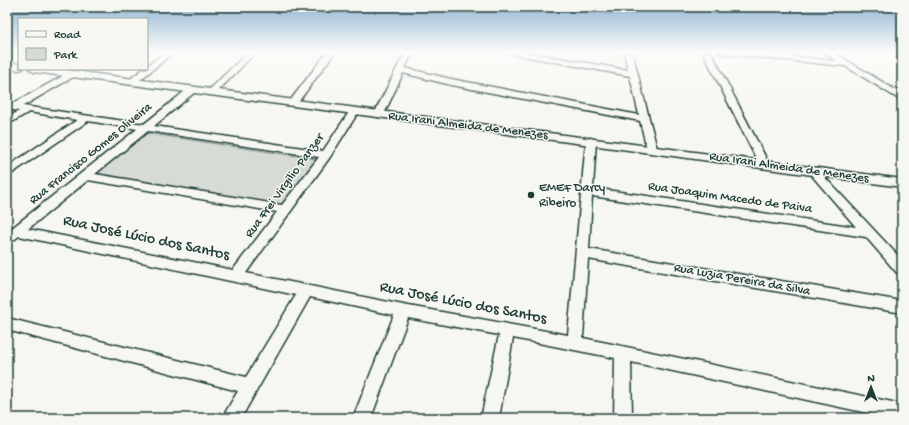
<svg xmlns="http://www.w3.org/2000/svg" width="909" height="425" font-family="'Gochi Hand',sans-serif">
<rect width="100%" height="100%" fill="#f6f6f2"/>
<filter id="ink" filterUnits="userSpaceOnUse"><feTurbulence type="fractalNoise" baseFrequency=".025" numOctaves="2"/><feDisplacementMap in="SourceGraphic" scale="8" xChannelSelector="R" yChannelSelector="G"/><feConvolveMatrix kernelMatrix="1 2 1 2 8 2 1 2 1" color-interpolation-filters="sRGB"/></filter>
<g filter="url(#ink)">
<path fill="#d6dbd6" stroke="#7a8c85" d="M 145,133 L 316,159 L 282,205 L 95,173 Z"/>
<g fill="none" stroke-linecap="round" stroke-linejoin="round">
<g stroke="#1f3d34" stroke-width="3">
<path id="minor" d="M 7,52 L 13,52 L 7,55 Z
M 165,52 L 174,52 L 135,84 L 129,84 L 128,82 L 129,80 L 143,69 L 147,69 L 147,66 Z
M 248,52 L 256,52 L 215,94 L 209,94 L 208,92 L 209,90 Z
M 327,52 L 335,52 L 296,105 L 290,105 L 288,103 L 290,101 Z
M 405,52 L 413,52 L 405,68 L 451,79 L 639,115 L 630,76 L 512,54 L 508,52 L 524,52 L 628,70 L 624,52 L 632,52 L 657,149 L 652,152 L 647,149 L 640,121 L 451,85 L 403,73 L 384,114 L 379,117 L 376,116 L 374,114 Z
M 703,52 L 711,52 L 770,166 L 769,168 L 761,168 Z
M 719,52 L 746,52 L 836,61 L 824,52 L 833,52 L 902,94 L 902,101 L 845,66 L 723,54 Z
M 72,71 L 76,74 L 75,76 L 23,106 L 144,124 L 189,88 L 192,87 L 196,90 L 195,92 L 154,126 L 323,151 L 351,109 L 357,109 L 359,111 L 330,157 L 246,273 L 403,305 L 568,335 L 586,141 L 587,139 L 591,138 L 596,141 L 593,188 L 856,227 L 808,171 L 809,169 L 817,169 L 902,260 L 902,274 L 897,273 L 866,237 L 592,196 L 589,249 L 902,301 L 902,313 L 588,259 L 583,338 L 902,404 L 902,418 L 891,418 L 631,362 L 632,418 L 614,418 L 615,358 L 513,338 L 499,418 L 481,418 L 499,335 L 408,318 L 371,418 L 353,418 L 394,315 L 310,297 L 241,418 L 222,418 L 238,391 L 7,330 L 7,318 L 246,377 L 296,295 L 19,236 L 11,242 L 7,244 L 7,232 L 137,129 L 88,121 L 11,174 L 7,175 L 7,167 L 77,120 L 29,112 L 7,125 L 7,118 L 19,111 L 7,109 L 7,103 L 12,104 ZM 148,131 L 319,157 L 282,205 L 95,174 ZM 88,180 L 277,212 L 233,270 L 28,229 Z"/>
</g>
<g stroke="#1f3d34" stroke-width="3">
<path id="major" d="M 7,62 L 19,64 L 19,69 L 23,69 L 19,70 L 7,68 Z
M 29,69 L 58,69 L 902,179 L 902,187 L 591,145 L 34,72 Z"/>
</g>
<use href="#minor" fill="#f6f6f2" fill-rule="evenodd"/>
<use href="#major" fill="#f6f6f2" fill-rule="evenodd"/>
</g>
</g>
<linearGradient id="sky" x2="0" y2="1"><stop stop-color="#8fb4d1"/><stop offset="0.47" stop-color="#fbfbf9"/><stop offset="1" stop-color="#fbfbf9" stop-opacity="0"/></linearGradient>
<rect width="909" height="111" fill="url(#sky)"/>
<circle fill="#1f3d34" stroke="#f6f6f2" stroke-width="1.5" cx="531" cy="195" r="4"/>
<g text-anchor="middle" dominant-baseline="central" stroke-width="3" stroke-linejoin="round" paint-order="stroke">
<g font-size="13" fill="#1f3d34" stroke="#f6f6f2">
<text transform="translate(468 126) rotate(7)">Rua Irani Almeida de Menezes</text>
<text transform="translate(91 154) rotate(-39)">Rua Francisco Gomes Oliveira</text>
<text transform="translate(789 168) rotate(8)">Rua Irani Almeida de Menezes</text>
<text transform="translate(285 186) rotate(-54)">Rua Frei Virgilio Panzer</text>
<text transform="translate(730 198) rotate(8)">Rua Joaquim Macedo de Paiva</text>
<text transform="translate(742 280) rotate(10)">Rua Luzia Pereira da Silva</text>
</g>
<g font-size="13" fill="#1f3d34" stroke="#f6f6f2" text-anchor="start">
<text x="539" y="188">EMEF Darcy<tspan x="539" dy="15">Ribeiro</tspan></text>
</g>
<g font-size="16" fill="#1f3d34" stroke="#f6f6f2">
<text transform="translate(146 239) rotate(12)">Rua José Lúcio dos Santos</text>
<text transform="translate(463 304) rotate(11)">Rua José Lúcio dos Santos</text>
</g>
</g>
<rect width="909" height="425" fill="none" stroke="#f6f6f2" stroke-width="24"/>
<rect x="12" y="12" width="885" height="401" fill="none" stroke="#1f3d34" stroke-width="1.5" filter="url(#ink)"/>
<rect x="18" y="18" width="130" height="52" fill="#f6f6f2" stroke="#a0aca6"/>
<rect x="26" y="31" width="20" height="6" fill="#f6f6f2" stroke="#a0aca6"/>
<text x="54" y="38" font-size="12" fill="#1f3d34">Road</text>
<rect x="26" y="48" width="20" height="12" fill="#d6dbd6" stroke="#a0aca6"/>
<text x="54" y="58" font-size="12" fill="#1f3d34">Park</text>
<g transform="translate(871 387)" stroke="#f6f6f2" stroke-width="3" paint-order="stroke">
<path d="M0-3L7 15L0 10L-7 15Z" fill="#1f3d34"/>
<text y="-6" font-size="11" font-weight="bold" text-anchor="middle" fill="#1f3d34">N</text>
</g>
</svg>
